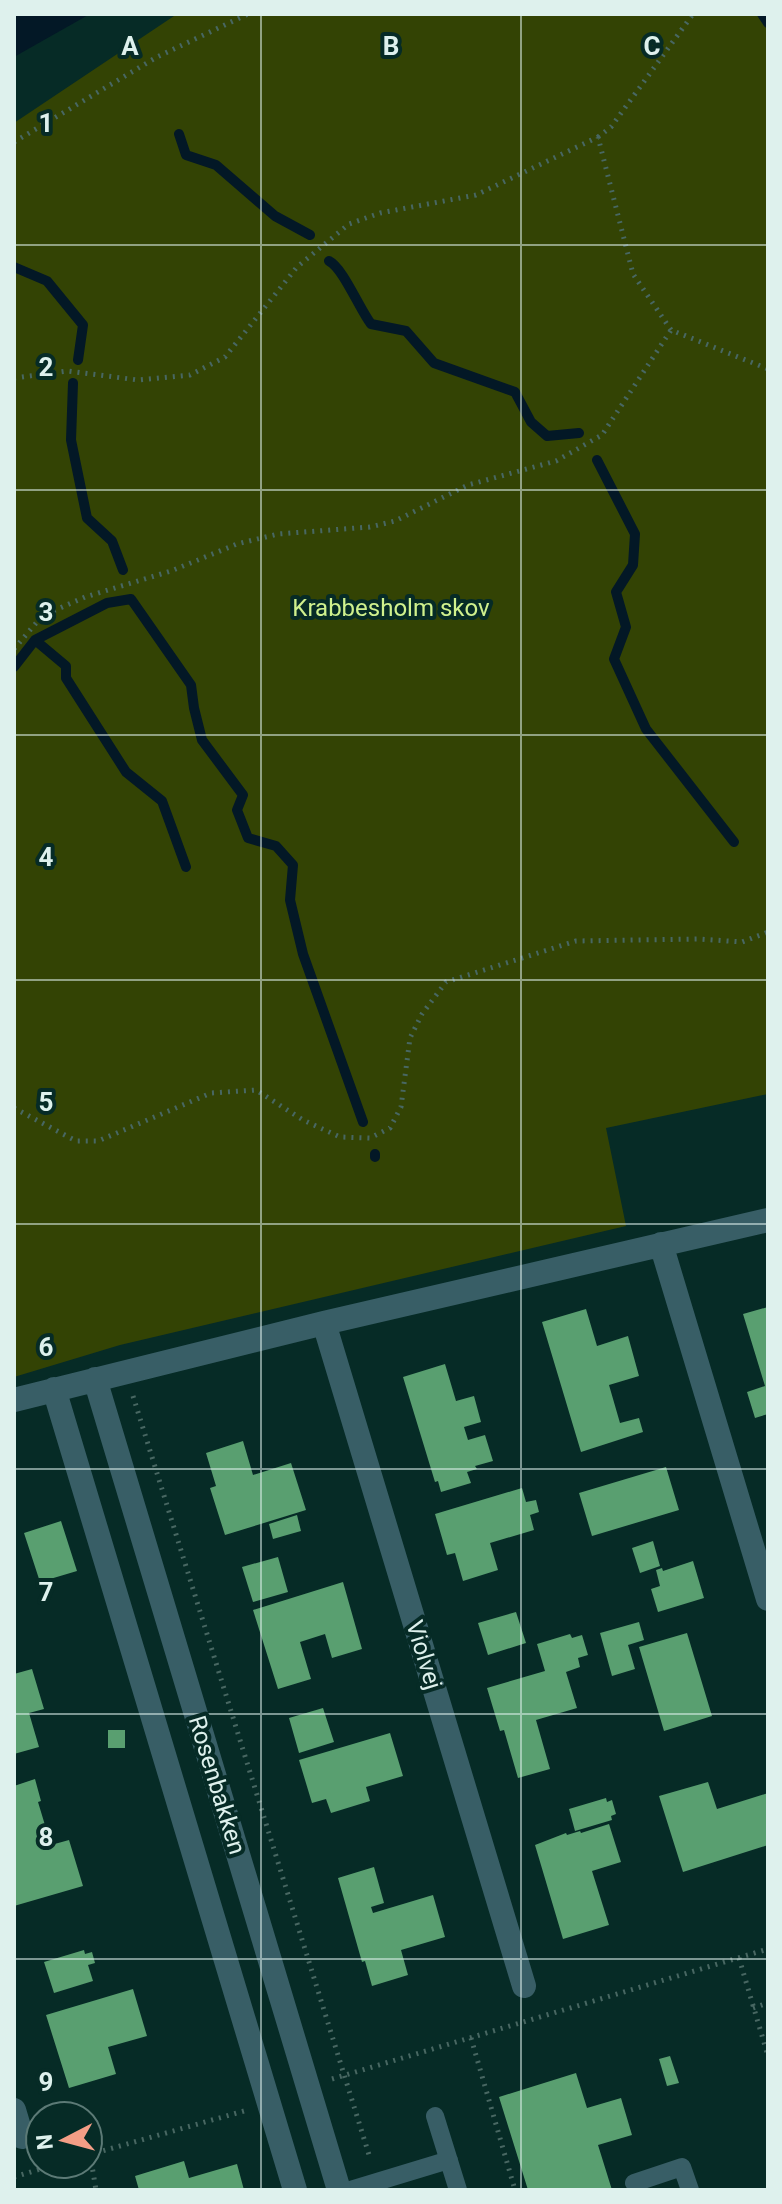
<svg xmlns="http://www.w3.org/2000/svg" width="782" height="2204" font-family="Roboto,sans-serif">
<rect width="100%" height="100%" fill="#062b26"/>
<path fill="#334304" d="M 177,14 L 768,14 L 768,1094 L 606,1128 L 626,1226 L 120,1345 L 14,1377 L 14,123 Z"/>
<path fill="#031826" d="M 14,14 L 90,14 L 14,57 Z"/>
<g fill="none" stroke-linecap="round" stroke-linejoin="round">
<path stroke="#031826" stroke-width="10" d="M 762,14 L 768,23
M 179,134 L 186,155 L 216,165 L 275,216 L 310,235
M 329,261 C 343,268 359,308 371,324 L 406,331 L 434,363 L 515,392 L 531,422 L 547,436 L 579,433
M 14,267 L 47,281 L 83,325 L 78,360
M 73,383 L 71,440 L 87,518 L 112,541 L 123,570
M 597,460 L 635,534 L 633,565 L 616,592 L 626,627 L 614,659 L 646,729 L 734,842
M 35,640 L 66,666 L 66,678 L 126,772 L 162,801 L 186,867
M 14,667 L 35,640 L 107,603 L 131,599 L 191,685 L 194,708 L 202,740 L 243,795 L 237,810 L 248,838 L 276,846 L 293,865 L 290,900 L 303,954 L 363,1122
M 375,1154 L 375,1157"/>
</g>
<path fill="#599f70" d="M 768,1307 L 768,1414 L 755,1418 L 747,1392 L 765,1386 L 743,1314 Z
M 586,1309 L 597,1346 L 628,1336 L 639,1376 L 609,1385 L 620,1423 L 639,1418 L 643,1432 L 581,1452 L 542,1322 Z
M 445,1364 L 456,1401 L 474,1396 L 481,1422 L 464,1427 L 468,1440 L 485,1435 L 493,1461 L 475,1466 L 477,1469 L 467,1472 L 471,1483 L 441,1492 L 438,1481 L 435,1482 L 403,1377 Z
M 243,1441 L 253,1475 L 291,1463 L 306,1510 L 225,1535 L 210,1488 L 216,1486 L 206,1453 Z
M 666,1467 L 679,1510 L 592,1536 L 579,1493 Z
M 522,1488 L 526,1502 L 536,1500 L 539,1512 L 530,1515 L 534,1530 L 490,1543 L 498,1570 L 463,1581 L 455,1553 L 447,1555 L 435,1514 Z
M 297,1515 L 301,1531 L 273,1539 L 269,1524 Z
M 61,1521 L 77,1571 L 40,1582 L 24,1533 Z
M 653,1541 L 660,1566 L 640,1573 L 632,1548 Z
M 278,1557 L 288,1592 L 253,1602 L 242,1567 Z
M 693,1561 L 704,1598 L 658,1612 L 651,1589 L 660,1586 L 656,1570 L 662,1568 L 663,1571 Z
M 343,1582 L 362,1649 L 332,1658 L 325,1634 L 300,1642 L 311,1679 L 278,1689 L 253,1610 Z
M 516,1612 L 526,1643 L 488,1655 L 478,1623 Z
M 639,1622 L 644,1640 L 628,1645 L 635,1669 L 612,1676 L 600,1633 Z
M 687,1633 L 712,1716 L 664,1731 L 639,1647 Z
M 570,1634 L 572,1638 L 582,1635 L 588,1655 L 578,1658 L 580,1667 L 566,1672 L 577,1708 L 536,1720 L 550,1769 L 518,1778 L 504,1730 L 500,1731 L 487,1688 L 545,1671 L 537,1644 Z
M 32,1669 L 44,1709 L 29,1713 L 39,1747 L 14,1754 L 14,1674 Z
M 323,1708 L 334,1742 L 299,1753 L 289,1718 Z
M 108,1730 L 125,1730 L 125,1748 L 108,1748 Z
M 390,1733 L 403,1776 L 366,1787 L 370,1801 L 331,1813 L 326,1799 L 312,1803 L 299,1760 Z
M 35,1779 L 41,1801 L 38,1802 L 51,1845 L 69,1840 L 83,1886 L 14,1906 L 14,1786 Z
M 708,1782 L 717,1809 L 768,1793 L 768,1845 L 683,1872 L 659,1796 Z
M 606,1798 L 607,1802 L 612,1800 L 616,1814 L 611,1816 L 612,1820 L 575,1831 L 569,1809 Z
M 609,1824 L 621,1862 L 592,1871 L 609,1925 L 563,1939 L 535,1845 L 566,1833 L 567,1835 L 580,1831 L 581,1833 Z
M 374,1867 L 384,1903 L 371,1907 L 373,1913 L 433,1895 L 445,1937 L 401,1950 L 408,1975 L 372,1986 L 365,1961 L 362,1962 L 338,1878 Z
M 84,1950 L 85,1954 L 92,1952 L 95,1963 L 88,1965 L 93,1981 L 54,1993 L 44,1962 Z
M 133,1989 L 147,2036 L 108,2047 L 116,2074 L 69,2088 L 46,2015 Z
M 670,2056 L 679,2083 L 667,2086 L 659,2059 Z
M 576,2073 L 587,2108 L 621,2098 L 632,2135 L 598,2145 L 612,2190 L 528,2190 L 499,2097 Z
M 184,2161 L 189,2178 L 237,2164 L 244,2190 L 139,2190 L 135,2176 Z"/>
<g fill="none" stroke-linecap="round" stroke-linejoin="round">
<path stroke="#486762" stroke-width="5" stroke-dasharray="2 6" stroke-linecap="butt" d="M 598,137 L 611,127 L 693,14
M 14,142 L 157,57 L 248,14
M 14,378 L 67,371 L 138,380 L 190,375 L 225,357 L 297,267 L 349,224 L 380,213 L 476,195 L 598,137 L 633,274 L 671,330 L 768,369
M 14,649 L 42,616 L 85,597 L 171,571 L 237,544 L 278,534 L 370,527 L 395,521 L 468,485 L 556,461 L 602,435 L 671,330
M 14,1108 L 76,1141 L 98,1141 L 211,1093 L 256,1090 L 303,1120 L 340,1137 L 370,1138 L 390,1128 L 401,1107 L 410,1038 L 422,1014 L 446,982 L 576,941 L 699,939 L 742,942 L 768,932
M 133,1396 L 370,2158
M 739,1958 L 768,2056
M 753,2008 L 768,2003
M 471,2038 L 515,2190
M 332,2079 L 768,1949
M 90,2154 L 96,2190
M 88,2155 L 244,2111
M 14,2177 L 57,2164"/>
<path stroke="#385e66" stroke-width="18" d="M 435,2116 L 458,2190
M 634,2183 L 682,2167 L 690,2190
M 350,2190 L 449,2160"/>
<path stroke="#385e66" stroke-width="24" d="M 661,1244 L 768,1599
M 324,1323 L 524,1986
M 95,1379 L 339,2190
M 54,1389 L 295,2190
M 14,1400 L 324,1323 L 768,1220
M 14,2110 L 22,2137"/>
</g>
<path fill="none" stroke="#def1ed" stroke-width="2" stroke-opacity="0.55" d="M 261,14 L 261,2190M 521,14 L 521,2190M 14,245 L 768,245M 14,490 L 768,490M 14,735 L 768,735M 14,980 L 768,980M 14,1224 L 768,1224M 14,1469 L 768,1469M 14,1714 L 768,1714M 14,1959 L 768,1959"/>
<g text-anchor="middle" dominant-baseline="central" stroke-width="8" stroke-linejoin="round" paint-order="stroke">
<g font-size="24" fill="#d0f18d" stroke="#062b26">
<text x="391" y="608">Krabbesholm skov</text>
</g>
<g font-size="24" fill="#def1ed" stroke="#062b26">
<text transform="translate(424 1655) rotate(73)">Violvej</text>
<text transform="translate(217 1785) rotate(73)">Rosenbakken</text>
</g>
</g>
<g font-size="26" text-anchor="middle" font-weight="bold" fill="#def1ed" stroke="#062b26" stroke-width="8" stroke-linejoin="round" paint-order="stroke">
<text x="130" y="55">A</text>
<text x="391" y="55">B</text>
<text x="652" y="55">C</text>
<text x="46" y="132">1</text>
<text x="46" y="376">2</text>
<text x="46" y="621">3</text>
<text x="46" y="866">4</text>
<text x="46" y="1111">5</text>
<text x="46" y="1356">6</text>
<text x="46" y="1601">7</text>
<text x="46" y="1846">8</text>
<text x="46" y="2091">9</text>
</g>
<rect width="782" height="2204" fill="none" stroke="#def1ed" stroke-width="32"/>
<g transform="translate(64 2140) rotate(264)"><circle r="38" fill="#062b26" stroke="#5c7a76" stroke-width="2"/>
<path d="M0-6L14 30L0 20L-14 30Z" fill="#f49e86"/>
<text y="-12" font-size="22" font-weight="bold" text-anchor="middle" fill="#def1ed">N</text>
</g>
</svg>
